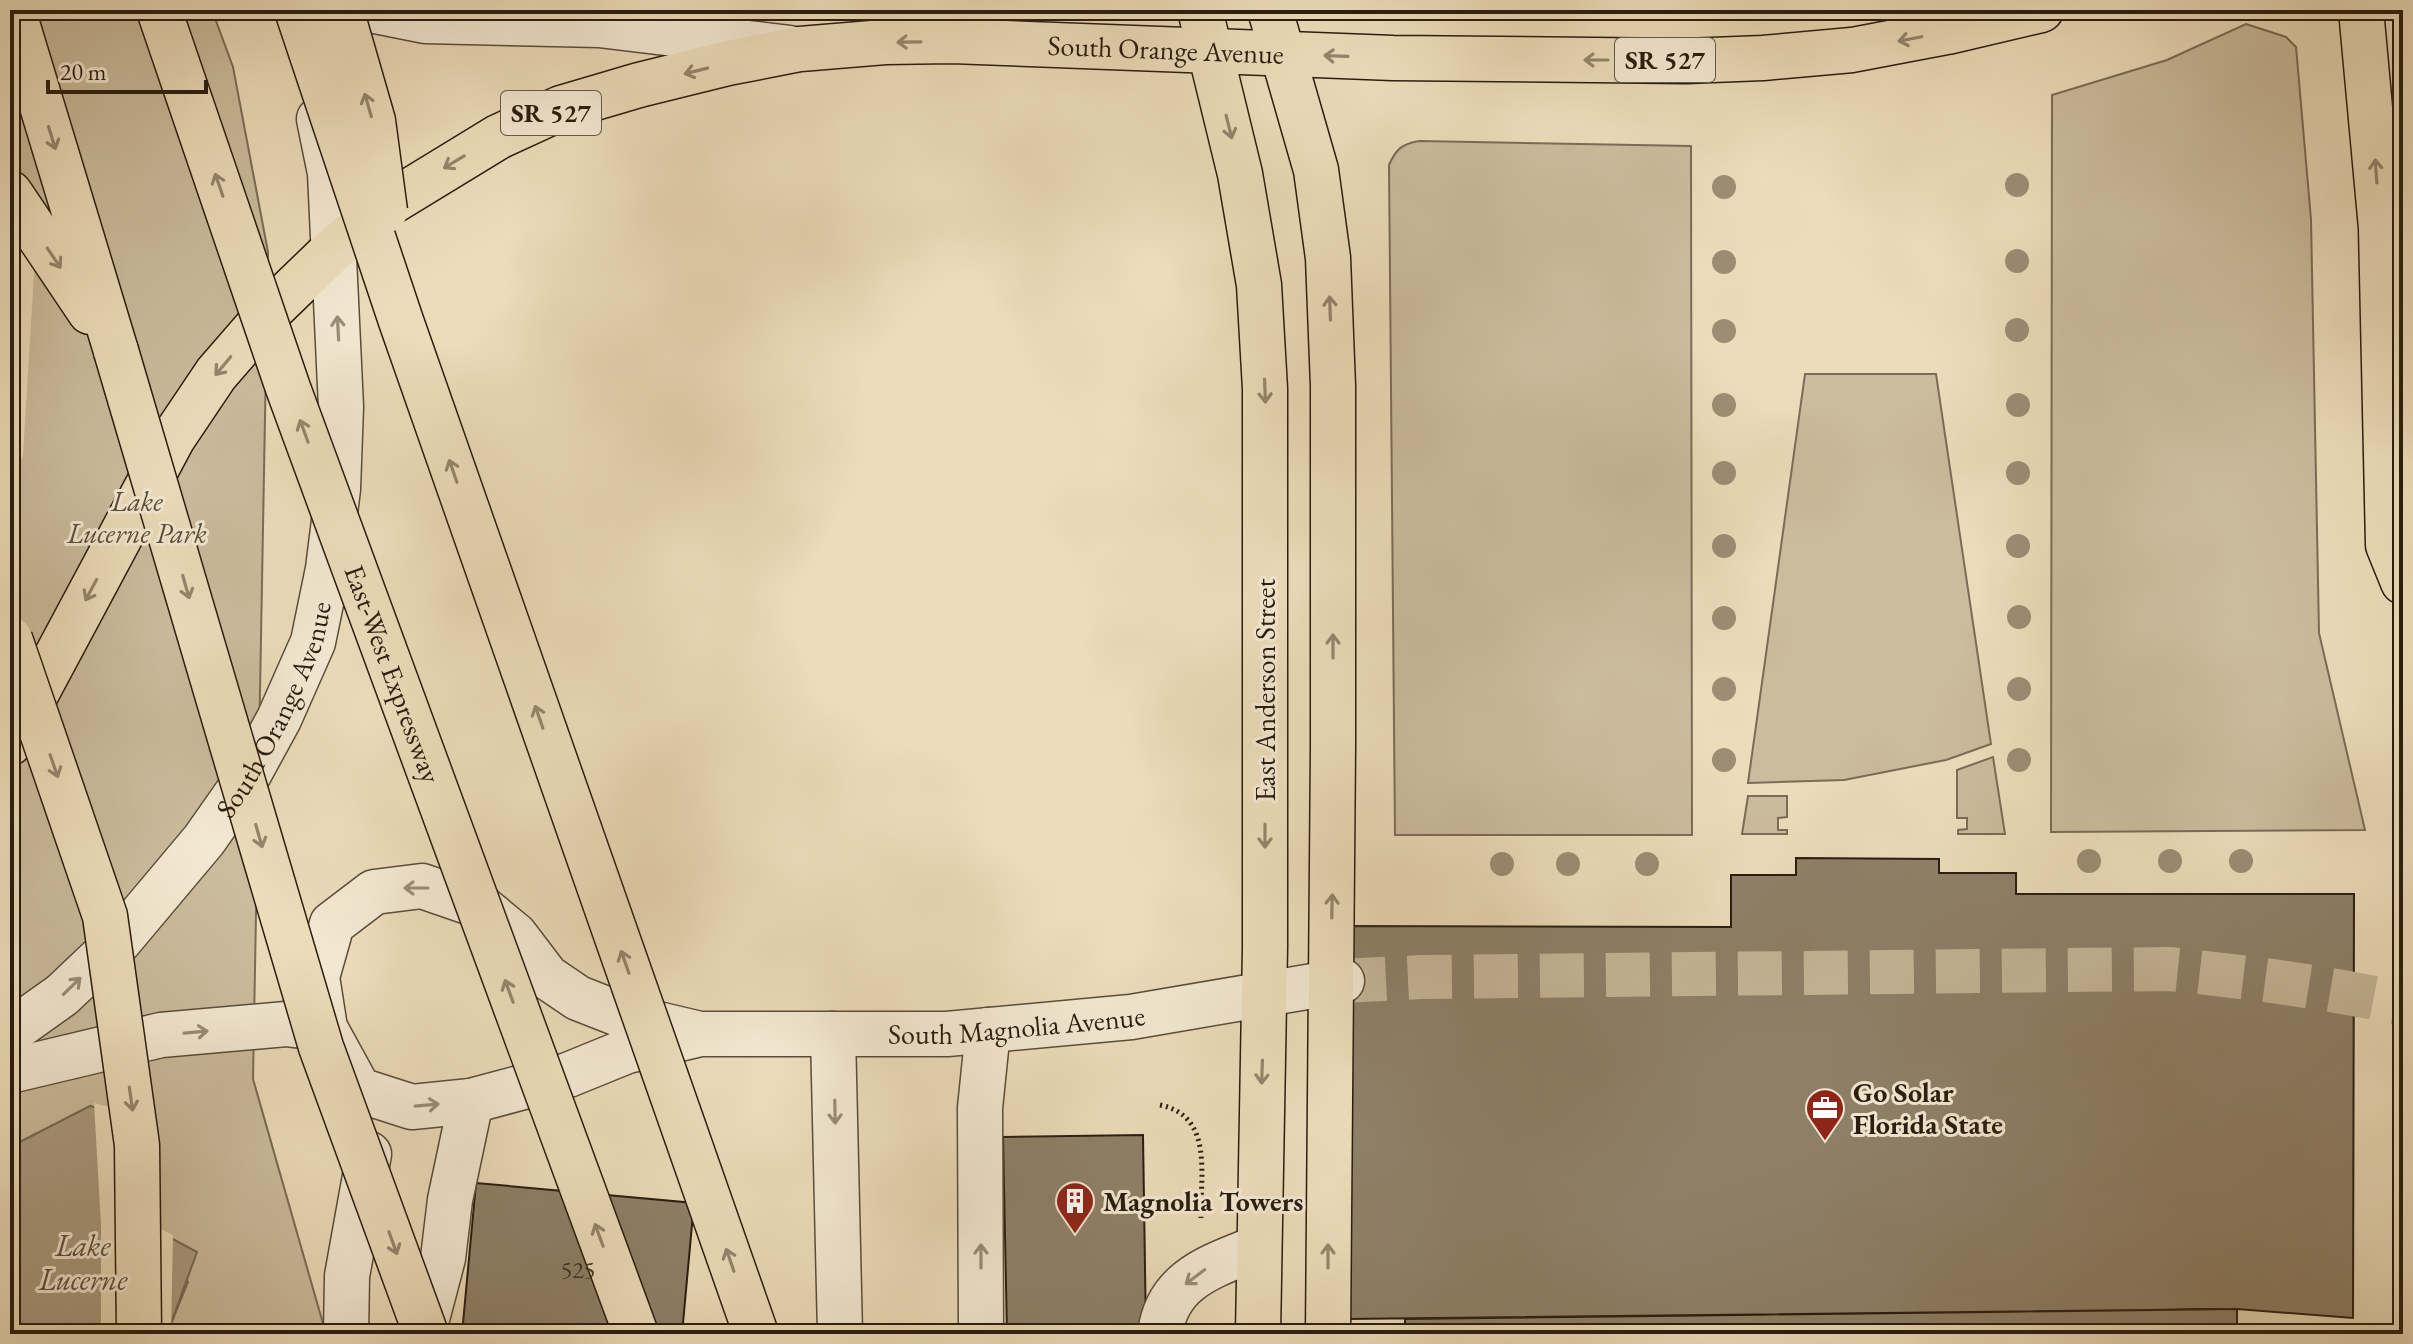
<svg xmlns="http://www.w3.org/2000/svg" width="2413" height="1344" font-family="'EB Garamond',serif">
<rect width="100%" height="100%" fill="#ecdcba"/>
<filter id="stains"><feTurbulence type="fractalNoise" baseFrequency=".0025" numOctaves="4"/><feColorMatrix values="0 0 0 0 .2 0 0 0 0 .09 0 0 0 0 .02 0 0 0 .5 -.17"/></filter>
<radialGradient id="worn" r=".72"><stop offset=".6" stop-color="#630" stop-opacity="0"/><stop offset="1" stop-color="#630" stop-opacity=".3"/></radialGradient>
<path fill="#cbbc9d" stroke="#7a6c56" stroke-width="2" d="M 10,10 L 212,10 L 233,67 L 268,252 L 253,1079 L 326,1334 L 167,1334 L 188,1282 L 143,1223 L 90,1106 L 10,1147 L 10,477 L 19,455 L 10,151 Z
M 2246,24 L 2286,37 L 2296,47 L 2311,219 L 2319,633 L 2365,830 L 2051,832 L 2052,95 L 2167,60 Z
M 1419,141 L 1691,146 L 1692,835 L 1395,835 L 1389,165 C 1396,149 1402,144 1419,141 Z
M 1805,374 L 1936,374 L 1991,744 L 1946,760 L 1844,780 L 1748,783 Z
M 1993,757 L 2005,834 L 1958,834 L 1958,830 L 1967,829 L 1967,818 L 1957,818 L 1957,770 Z
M 1748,796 L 1787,796 L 1787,817 L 1778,818 L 1778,830 L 1787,830 L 1787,834 L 1742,834 Z"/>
<path fill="#aa9b80" stroke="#766953" stroke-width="2" d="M 90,1106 L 119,1113 L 143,1223 L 197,1252 L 167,1334 L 10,1334 L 10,1147 Z"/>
<path fill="#ecdcba" d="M 10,147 L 14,150 L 37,224 L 23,455 L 15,476 L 10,464 Z
M 94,1103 L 121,1110 L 146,1221 L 173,1235 L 171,1334 L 101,1334 L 101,1226 Z"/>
<path fill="#8e8068" stroke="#291d0f" stroke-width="2" d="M 1796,858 L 1939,859 L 1939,873 L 2016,873 L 2016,894 L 2354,894 L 2353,1318 L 2237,1309 L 1346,1319 L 1343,926 L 1731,927 L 1731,875 L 1796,875 Z
M 1143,1135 L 1146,1334 L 1007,1334 L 1003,1137 Z
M 476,1183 L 694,1203 L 682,1334 L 462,1334 Z
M 2237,1309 L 2237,1334 L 1405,1334 L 1405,1319 Z"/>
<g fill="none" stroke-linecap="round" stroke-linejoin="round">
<path stroke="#c5b698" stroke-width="44" stroke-dasharray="44 22" stroke-linecap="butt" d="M 1342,981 L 1422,977 L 2169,969 C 2248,977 2325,987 2403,1004"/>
<g stroke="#5a4d3a" stroke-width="47">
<g id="minor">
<path d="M 370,10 L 425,21 L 599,25 L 790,48"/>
<path id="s1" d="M 10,1032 L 62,995 L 120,940 L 204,840 L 244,783 L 279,719 L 313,642 L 328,569 L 338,489 L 341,407 L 330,173 L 319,119"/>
<path id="s2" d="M 700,1034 L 624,1016 L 578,998 L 547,977 L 515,935 L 480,906 L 422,886 L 374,892 L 332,924 L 317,977 L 325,1028 L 359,1090 L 412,1107 L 471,1101 L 568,1075 L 627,1051 L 700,1034 L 947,1034 L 1131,1017 L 1342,981"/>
<path d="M 833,1034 L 840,1334"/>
<path d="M 10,1071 L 161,1035 L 286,1024 L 325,1028"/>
<path d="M 346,1334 L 347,1276 L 369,1154"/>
<path d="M 423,1334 L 443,1258 L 450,1200 L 471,1101"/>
<path d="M 981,1334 L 980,1108 L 988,1030"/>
<path d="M 1160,1334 C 1167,1278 1213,1266 1259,1247"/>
</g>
</g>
<g stroke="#291d0f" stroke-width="47">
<g id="major">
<path d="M 1200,10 L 1240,174 L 1259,285 L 1265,389 L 1265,947 L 1258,1334"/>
<path d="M 1270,10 L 1316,170 L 1328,258 L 1333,386 L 1333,747 L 1328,1334"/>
<path d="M 2361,10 L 2381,228 L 2388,545 L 2403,582"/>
<path id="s3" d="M 10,743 L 173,438 L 216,374 L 274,307 L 334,249 L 385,206 L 498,137 L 561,108 L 639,85 L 728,63 L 800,49 L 885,42 L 952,41 L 1393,58 L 1686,61 L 1763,58 L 1852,50 L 1947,32 L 2041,10"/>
</g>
</g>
<g stroke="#291d0f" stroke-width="47">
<path id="highway" d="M 13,10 L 116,351
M 10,193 L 90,312"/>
</g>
<path stroke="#291d0f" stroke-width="5" stroke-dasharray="2 4" stroke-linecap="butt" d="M 1160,1105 C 1214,1116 1200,1175 1201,1218"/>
<use href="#minor" stroke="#f3e8d2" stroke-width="44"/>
<use href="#major" stroke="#ecdcba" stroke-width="44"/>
<use href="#highway" stroke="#ecdcba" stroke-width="44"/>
<g stroke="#291d0f" stroke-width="47" stroke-linecap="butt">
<g id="highway-bridge">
<path id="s4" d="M 159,10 L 288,388 L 636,1334"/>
<path d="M 297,10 L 401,321 L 756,1334"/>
<path d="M 341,10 L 373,121 L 385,211"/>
<path d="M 116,351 L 321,1047 L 426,1334"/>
<path d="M 10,639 L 105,916 L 137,1145 L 139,1334"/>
</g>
</g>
<use href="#highway-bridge" stroke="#ecdcba" stroke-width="44"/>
</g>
<g fill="#9c8d74">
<circle cx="2017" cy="185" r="12"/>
<circle cx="1724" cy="187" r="12"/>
<circle cx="2017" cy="261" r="12"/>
<circle cx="1724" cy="262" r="12"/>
<circle cx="2017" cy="330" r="12"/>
<circle cx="1724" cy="331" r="12"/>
<circle cx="1724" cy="405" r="12"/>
<circle cx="2018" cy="405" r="12"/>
<circle cx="1724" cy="473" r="12"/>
<circle cx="2018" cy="473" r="12"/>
<circle cx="1724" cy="546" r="12"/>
<circle cx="2018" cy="546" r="12"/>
<circle cx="2019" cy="617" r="12"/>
<circle cx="1724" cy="618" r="12"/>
<circle cx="1724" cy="689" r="12"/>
<circle cx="2019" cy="689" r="12"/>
<circle cx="1724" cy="760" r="12"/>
<circle cx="2019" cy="760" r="12"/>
<circle cx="2089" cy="861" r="12"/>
<circle cx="2170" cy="861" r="12"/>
<circle cx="2241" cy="861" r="12"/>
<circle cx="1502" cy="864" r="12"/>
<circle cx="1568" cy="864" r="12"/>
<circle cx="1647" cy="864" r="12"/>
</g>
<defs><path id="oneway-shaft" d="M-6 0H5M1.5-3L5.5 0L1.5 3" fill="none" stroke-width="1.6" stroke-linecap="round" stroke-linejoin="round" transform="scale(2)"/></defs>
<g stroke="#94866d">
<use href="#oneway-shaft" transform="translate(1910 39) rotate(169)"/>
<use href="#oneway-shaft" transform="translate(909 42) rotate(179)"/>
<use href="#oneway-shaft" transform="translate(1336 56) rotate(-178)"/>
<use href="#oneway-shaft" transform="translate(1596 60) rotate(-180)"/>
<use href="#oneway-shaft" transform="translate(696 71) rotate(166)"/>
<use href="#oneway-shaft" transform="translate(368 105) rotate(-106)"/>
<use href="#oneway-shaft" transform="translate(1229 127) rotate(76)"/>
<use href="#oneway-shaft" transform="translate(52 138) rotate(73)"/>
<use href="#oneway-shaft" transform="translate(454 162) rotate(149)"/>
<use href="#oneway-shaft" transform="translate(2376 171) rotate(-94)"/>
<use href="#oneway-shaft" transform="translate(219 185) rotate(-109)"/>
<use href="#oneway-shaft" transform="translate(54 258) rotate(56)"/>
<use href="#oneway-shaft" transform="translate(1330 308) rotate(-92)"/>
<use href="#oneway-shaft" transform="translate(223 366) rotate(130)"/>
<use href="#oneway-shaft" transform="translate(1265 391) rotate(88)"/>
<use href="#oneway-shaft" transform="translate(304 431) rotate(-110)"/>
<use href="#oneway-shaft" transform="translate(453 471) rotate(-109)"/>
<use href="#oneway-shaft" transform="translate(186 587) rotate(74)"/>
<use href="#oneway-shaft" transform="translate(91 590) rotate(118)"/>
<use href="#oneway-shaft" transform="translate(1333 646) rotate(-90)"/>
<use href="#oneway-shaft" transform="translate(539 717) rotate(-109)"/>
<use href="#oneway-shaft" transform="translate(54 766) rotate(71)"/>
<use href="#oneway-shaft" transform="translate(259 836) rotate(74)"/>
<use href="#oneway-shaft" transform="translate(1265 836) rotate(90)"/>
<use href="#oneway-shaft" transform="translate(1332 906) rotate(-89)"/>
<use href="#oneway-shaft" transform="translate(625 962) rotate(-109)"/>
<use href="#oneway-shaft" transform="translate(509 991) rotate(-110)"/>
<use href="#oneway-shaft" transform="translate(1262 1072) rotate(92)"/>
<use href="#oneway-shaft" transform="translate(131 1099) rotate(82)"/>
<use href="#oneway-shaft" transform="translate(599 1235) rotate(-110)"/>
<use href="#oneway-shaft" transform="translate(393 1243) rotate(70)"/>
<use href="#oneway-shaft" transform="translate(1328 1256) rotate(-90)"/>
<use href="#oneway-shaft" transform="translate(730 1260) rotate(-109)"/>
</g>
<g stroke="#988d7a">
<use href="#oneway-shaft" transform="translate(338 328) rotate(-93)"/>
<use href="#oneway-shaft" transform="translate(416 888) rotate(-180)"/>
<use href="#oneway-shaft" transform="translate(72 986) rotate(-44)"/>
<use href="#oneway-shaft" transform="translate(196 1032) rotate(-5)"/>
<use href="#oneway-shaft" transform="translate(427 1105) rotate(-5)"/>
<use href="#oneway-shaft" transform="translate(835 1112) rotate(89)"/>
<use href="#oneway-shaft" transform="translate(981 1256) rotate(-90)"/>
<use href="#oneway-shaft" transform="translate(1195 1277) rotate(143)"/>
</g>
<defs>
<g id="office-pin" transform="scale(2)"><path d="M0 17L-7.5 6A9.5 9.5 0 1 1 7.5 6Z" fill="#8f2418" stroke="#f3e8d2"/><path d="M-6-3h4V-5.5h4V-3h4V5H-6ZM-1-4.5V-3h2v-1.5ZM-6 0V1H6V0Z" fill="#fff"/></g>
<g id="building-pin" transform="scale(2)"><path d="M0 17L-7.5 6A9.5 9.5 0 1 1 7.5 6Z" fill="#8f2418" stroke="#f3e8d2"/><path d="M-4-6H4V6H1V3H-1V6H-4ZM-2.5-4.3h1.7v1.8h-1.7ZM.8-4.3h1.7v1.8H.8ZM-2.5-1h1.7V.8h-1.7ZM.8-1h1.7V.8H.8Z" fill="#fff"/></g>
</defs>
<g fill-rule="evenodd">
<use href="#office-pin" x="1825" y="1108"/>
<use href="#building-pin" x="1075" y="1201"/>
</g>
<g text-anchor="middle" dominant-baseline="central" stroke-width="6" stroke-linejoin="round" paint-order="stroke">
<g font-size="24" fill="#423625">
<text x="578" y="1269">525</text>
</g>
<g fill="#f3e8d2" stroke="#665a4a" stroke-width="2">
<rect x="1615" y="38" width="100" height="44" rx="6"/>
<rect x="501" y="91" width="100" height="44" rx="6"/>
</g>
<g font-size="26" font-weight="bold" fill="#291d0f">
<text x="1665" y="60">SR 527</text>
<text x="551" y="113">SR 527</text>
</g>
<g font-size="28" fill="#291d0f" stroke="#f3e8d2">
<text stroke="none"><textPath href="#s3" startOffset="1476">South Orange Avenue</textPath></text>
<text stroke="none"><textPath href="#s4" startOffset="704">East-West Expressway</textPath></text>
<text transform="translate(1265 690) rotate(-90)">East Anderson Street</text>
<text stroke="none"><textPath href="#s1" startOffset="424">South Orange Avenue</textPath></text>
<text stroke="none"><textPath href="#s2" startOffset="1274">South Magnolia Avenue</textPath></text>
</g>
<g font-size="28" font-style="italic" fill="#5a4d3a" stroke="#f3e8d2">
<text x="137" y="501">Lake<tspan x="137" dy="32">Lucerne Park</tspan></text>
</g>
<g font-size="28" font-weight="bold" fill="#291d0f" stroke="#f3e8d2" text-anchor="start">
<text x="1853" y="1092">Go Solar<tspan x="1853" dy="32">Florida State</tspan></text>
<text x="1103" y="1201">Magnolia Towers</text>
</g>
<g font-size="30" font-style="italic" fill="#5d4f3c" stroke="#f3e8d2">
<text x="83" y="1245">Lake<tspan x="83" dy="34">Lucerne</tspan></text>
</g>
</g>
<rect width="2413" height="1344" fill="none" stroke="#ecdcba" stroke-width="40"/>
<rect x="12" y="12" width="2389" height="1320" fill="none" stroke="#291d0f" stroke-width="4"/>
<rect x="20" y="20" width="2373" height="1304" fill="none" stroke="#291d0f" stroke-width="2"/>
<path d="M48 80v12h158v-12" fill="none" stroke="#291d0f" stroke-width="4"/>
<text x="60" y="80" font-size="24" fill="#291d0f" stroke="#f3e8d2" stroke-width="6" paint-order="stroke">20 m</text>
<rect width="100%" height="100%" filter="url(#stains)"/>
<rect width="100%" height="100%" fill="url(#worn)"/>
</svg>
